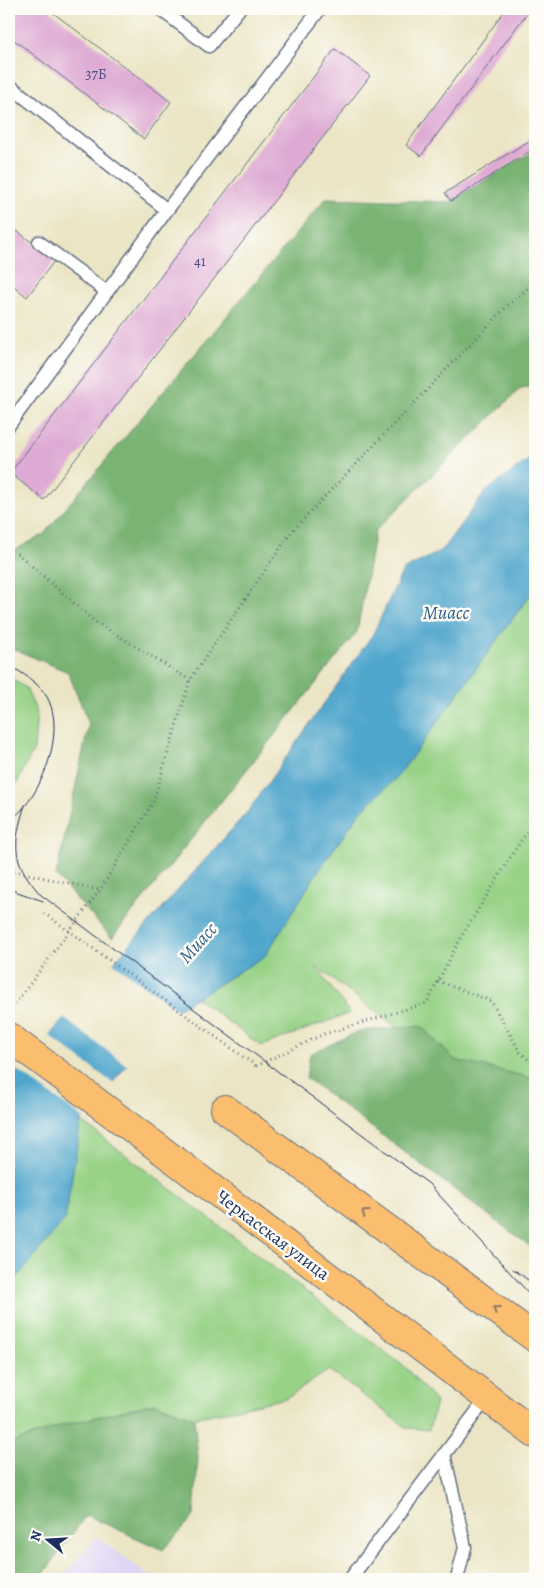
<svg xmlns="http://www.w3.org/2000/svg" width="544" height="1588" font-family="Alegreya,serif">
<rect width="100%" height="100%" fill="#fdfcf7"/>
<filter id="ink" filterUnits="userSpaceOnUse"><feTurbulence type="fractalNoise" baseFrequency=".02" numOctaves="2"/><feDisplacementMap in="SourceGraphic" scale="10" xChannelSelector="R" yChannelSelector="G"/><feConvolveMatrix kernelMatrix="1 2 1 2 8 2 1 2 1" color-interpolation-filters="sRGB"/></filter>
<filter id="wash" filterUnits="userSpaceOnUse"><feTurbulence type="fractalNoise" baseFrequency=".0096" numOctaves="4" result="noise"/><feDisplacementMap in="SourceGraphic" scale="20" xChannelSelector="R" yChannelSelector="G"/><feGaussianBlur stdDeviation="1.12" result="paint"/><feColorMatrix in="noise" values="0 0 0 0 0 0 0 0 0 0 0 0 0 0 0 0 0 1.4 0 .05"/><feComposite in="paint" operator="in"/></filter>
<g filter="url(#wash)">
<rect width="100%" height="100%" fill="#ebe5c5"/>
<path fill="#dfd5f5" d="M 97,1537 L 153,1579 L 61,1579 Z"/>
<path fill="#97d286" stroke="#598072" d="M 535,588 L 535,1132 L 315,966 L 350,1013 L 261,1046 L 196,998 L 265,956 L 318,871 L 361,811 L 398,776 Z
M 9,677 L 26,688 L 37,713 L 34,749 L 17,783 L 9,793 Z
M 81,1121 L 405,1367 L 436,1402 L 429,1430 L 407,1428 L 329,1370 L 287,1398 L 194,1418 L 155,1403 L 64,1425 L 9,1444 L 9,1287 L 65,1219 Z"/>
<path fill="#79b473" stroke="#4a7268" d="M 535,150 L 535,386 L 521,388 L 375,531 L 357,632 L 112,938 L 56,876 L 89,724 L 68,672 L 9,647 L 9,553 L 43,535 L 326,198 L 450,202 Z
M 421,1026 L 455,1060 L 532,1078 L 535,1139 L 535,1250 L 306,1078 L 310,1054 L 359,1031 Z
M 155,1403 L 194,1418 L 198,1458 L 194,1516 L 163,1550 L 86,1515 L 40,1579 L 9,1579 L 9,1444 L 64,1425 Z"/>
<path fill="#4fa6cc" stroke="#356a95" d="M 535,455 L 535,588 L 398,776 L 361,811 L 318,871 L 265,956 L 169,1014 L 81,1121 L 65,1219 L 9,1287 L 9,1081 L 248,811 L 373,634 L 403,570 L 441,551 L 485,492 Z"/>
<path fill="#ebe5c5" d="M 111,961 L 179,1011 L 171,1016 L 129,1067 L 62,1017 Z
M 47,1034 L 114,1084 L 85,1120 L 16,1069 Z"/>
<g id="blocks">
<path fill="#deaad4" d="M 9,9 L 48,9 L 171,102 L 144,139 L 9,36 Z
M 506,9 L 530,9 L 421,156 L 406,145 Z
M 335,49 L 370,76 L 44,500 L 10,473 Z
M 535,137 L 535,148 L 451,201 L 445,193 Z
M 9,225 L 55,260 L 27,297 L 9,282 Z"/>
</g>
</g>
<g filter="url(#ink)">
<use href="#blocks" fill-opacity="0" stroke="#646f82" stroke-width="1"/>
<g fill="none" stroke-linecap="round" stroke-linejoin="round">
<g stroke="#646f82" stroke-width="15">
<path id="service" d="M 160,9 L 209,46 L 239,9
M 9,85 L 167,210
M 39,242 L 107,292
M 9,425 L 167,210 L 320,9
M 444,1454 L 465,1547 L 457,1579
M 350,1579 L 487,1398"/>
</g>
<g stroke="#646f82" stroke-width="30">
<path id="primary" d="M 9,1037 L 180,1164 L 535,1434
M 225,1109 L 535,1338"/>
</g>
<path stroke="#646f82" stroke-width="3" stroke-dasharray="1 4" stroke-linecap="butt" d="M 17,553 L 94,621 L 190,680
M 9,870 L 100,890
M 438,981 L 491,1001 L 520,1052 L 535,1066
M 9,1012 L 100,890 L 153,802 L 190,680 L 292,531 L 510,303 L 535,282
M 256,1066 L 324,1034 L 427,1003 L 460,939 L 522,839 L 535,825"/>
<use href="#service" stroke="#fff" stroke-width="12"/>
<use href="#primary" stroke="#fabe6e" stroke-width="28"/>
<path stroke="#1b2f5e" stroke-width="1" d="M 9,665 C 22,673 39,683 47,697 C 67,732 41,800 9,821
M 25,805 C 12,846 12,862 41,895 L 429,1184 L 535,1300
M 9,889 L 43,901
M 513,1269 L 535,1285"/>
<path stroke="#646f82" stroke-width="3" stroke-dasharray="1 4" stroke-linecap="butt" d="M 44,913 L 256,1066"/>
</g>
<defs><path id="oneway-chevron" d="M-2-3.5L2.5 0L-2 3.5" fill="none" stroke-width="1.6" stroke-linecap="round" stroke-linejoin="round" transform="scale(1.25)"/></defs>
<g stroke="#8a7666">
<use href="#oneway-chevron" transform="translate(365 1213) rotate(-144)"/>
<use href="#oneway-chevron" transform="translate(496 1309) rotate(-144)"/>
</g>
</g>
<g text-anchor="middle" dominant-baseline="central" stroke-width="5" stroke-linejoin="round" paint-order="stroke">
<g font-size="15" fill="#4c4e7c">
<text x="96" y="74">37Б</text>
<text x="200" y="261">41</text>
</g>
<g font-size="18" fill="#1b2f5e" stroke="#fdfcf7">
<text transform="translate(273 1235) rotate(37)">Черкасская улица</text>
</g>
<g font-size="19" font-style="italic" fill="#305f8a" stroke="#fdfcf7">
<text x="446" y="613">Миасс</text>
<text transform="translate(198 943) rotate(-48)">Миасс</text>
</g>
</g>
<rect width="544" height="1588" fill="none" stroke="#fdfcf7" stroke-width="30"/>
<g transform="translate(48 1540) rotate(288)" stroke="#fdfcf7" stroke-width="4" paint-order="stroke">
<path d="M0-4L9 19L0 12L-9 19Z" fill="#1b2f5e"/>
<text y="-8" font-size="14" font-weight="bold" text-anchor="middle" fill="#1b2f5e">N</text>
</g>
</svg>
